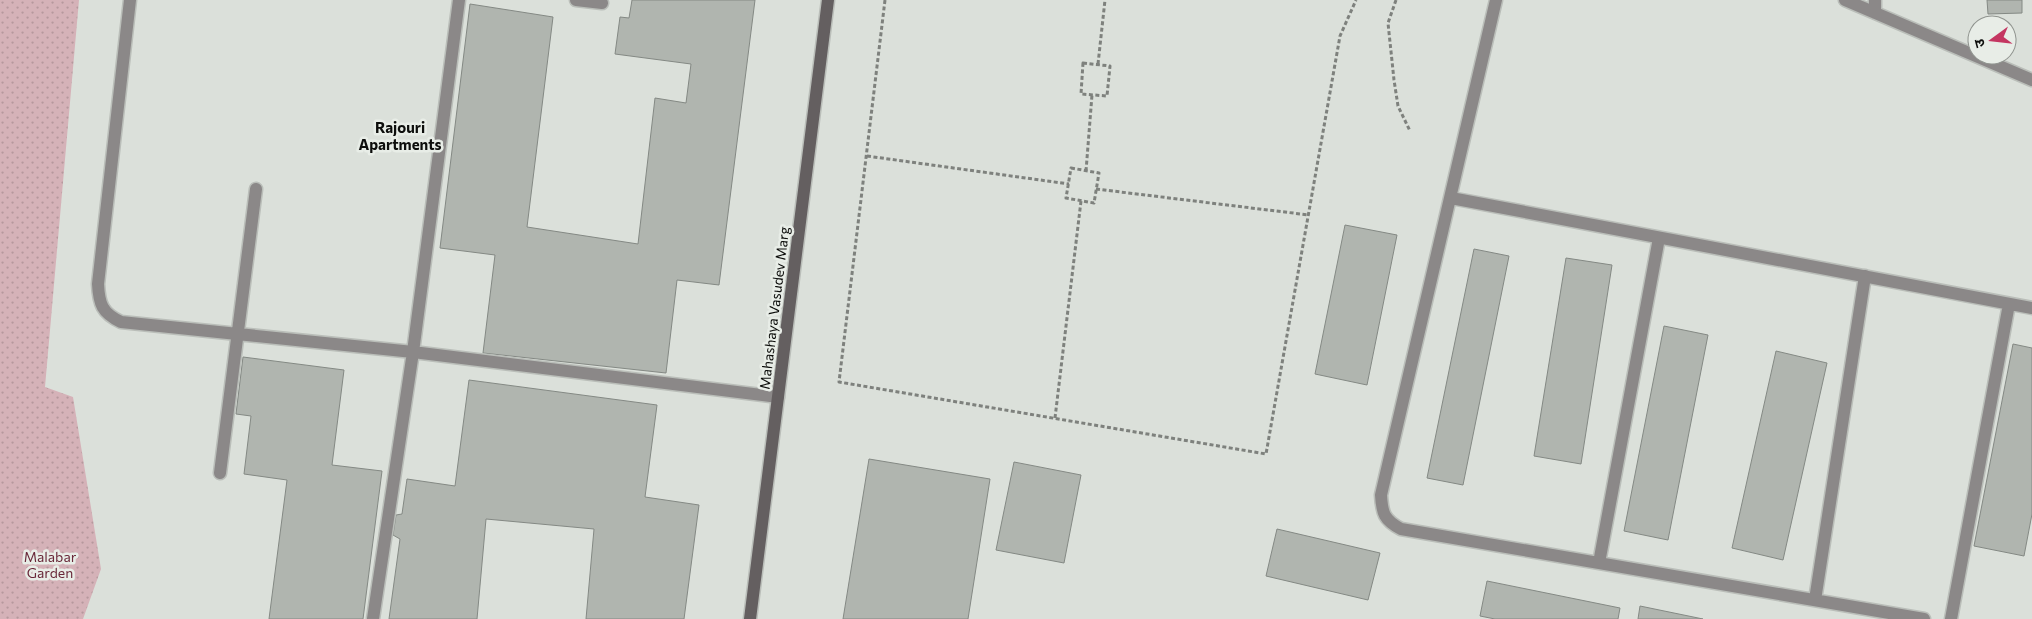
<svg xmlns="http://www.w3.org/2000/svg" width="2032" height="619" font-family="Commissioner,'Noto Sans Devanagari',sans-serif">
<defs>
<pattern id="grass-dots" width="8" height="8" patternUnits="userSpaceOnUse" patternTransform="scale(1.25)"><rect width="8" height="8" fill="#d5b2b8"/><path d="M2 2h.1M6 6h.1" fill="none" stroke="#b6989d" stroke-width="1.8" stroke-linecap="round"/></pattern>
</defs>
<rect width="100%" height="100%" fill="#dbe0da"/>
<path fill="url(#grass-dots)" d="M 0,0 L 79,0 L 45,387 L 73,397 L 101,569 L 83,619 L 0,619 Z"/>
<path fill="#b0b5af" stroke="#848984" d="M 632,0 L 755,0 L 719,285 L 677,280 L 666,373 L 483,353 L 495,255 L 440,248 L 470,4 L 553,17 L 527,227 L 638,244 L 655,98 L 686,103 L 691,64 L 615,54 L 620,17 L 629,18 Z
M 1987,0 L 2022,0 L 2022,13 L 1988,14 Z
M 1345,225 L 1397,235 L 1367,385 L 1315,374 Z
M 1474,249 L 1509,256 L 1463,485 L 1427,478 Z
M 1566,258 L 1612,265 L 1581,464 L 1534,456 Z
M 1664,326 L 1708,335 L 1668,540 L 1624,531 Z
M 2013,344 L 2032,348 L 2032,514 L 2024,556 L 1974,546 Z
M 1776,351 L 1827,363 L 1783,560 L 1732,548 Z
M 243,357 L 344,370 L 332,465 L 382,471 L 363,619 L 269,619 L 287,480 L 244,474 L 251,416 L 236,414 Z
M 469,380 L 657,405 L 645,497 L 699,505 L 684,619 L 586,619 L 594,529 L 486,519 L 477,619 L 389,619 L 400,539 L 393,535 L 396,515 L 402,514 L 407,479 L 455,486 Z
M 869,459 L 990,479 L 968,619 L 843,619 Z
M 1014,462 L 1081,475 L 1064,563 L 996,550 Z
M 1277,529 L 1380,553 L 1368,600 L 1266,576 Z
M 1487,581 L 1620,608 L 1618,619 L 1495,619 L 1480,616 Z
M 1640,606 L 1703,619 L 1638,619 Z"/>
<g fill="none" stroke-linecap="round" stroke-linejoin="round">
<g stroke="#babeb9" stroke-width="15">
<path id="street" d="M 130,0 L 98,284 C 99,304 102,313 121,322 L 413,352 L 778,397
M 576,0 L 602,3
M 1496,0 L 1381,495 C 1382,513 1384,520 1401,529 L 1924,619
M 1845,0 L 2032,80
M 1875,0 L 1875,13
M 1451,198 L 2032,308
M 220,473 L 256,189
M 1599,563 L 1659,238
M 1815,600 L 1865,276
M 373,619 L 413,352 L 459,0
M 1951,619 L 2009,304"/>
</g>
<g stroke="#babeb9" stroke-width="15">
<path id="secondary" d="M 750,619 L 828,0"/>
</g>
<path stroke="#7e817d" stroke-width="3" stroke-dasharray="4 2.5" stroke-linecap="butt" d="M 885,0 L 839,382 L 1266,454 L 1340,36 L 1356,0
M 1396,0 L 1388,23 L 1394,80 L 1398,106 L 1410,131
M 1083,63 L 1110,66 L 1107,96 L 1081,94 Z
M 1098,64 L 1105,0
M 867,156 L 1069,184
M 1071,168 L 1099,173 L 1094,203 L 1066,198 Z
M 1086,171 L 1092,95
M 1096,189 L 1309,215
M 1055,418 L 1081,201"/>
<use href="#street" stroke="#8b8888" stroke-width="12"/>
<use href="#secondary" stroke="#645f60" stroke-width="12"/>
</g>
<g text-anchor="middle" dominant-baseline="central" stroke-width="5" stroke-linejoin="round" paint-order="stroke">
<g font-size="14" fill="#0d0e0c" stroke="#e8ede7">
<text transform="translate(774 308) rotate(-83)">Mahashaya Vasudev Marg</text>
</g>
<g font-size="14" fill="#692839" stroke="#e8ede7">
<text x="50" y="556">Malabar<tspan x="50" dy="16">Garden</tspan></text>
</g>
<g font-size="15" font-weight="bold" fill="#0d0e0c" stroke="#e8ede7">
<text x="400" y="127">Rajouri<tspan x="400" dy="17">Apartments</tspan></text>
</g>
</g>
<g transform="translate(1992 40) rotate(255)"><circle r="24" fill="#e8ede7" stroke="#90948f"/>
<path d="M0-4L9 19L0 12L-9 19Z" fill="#c43661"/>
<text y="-8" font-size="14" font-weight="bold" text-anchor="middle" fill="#0d0e0c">उ</text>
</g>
</svg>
